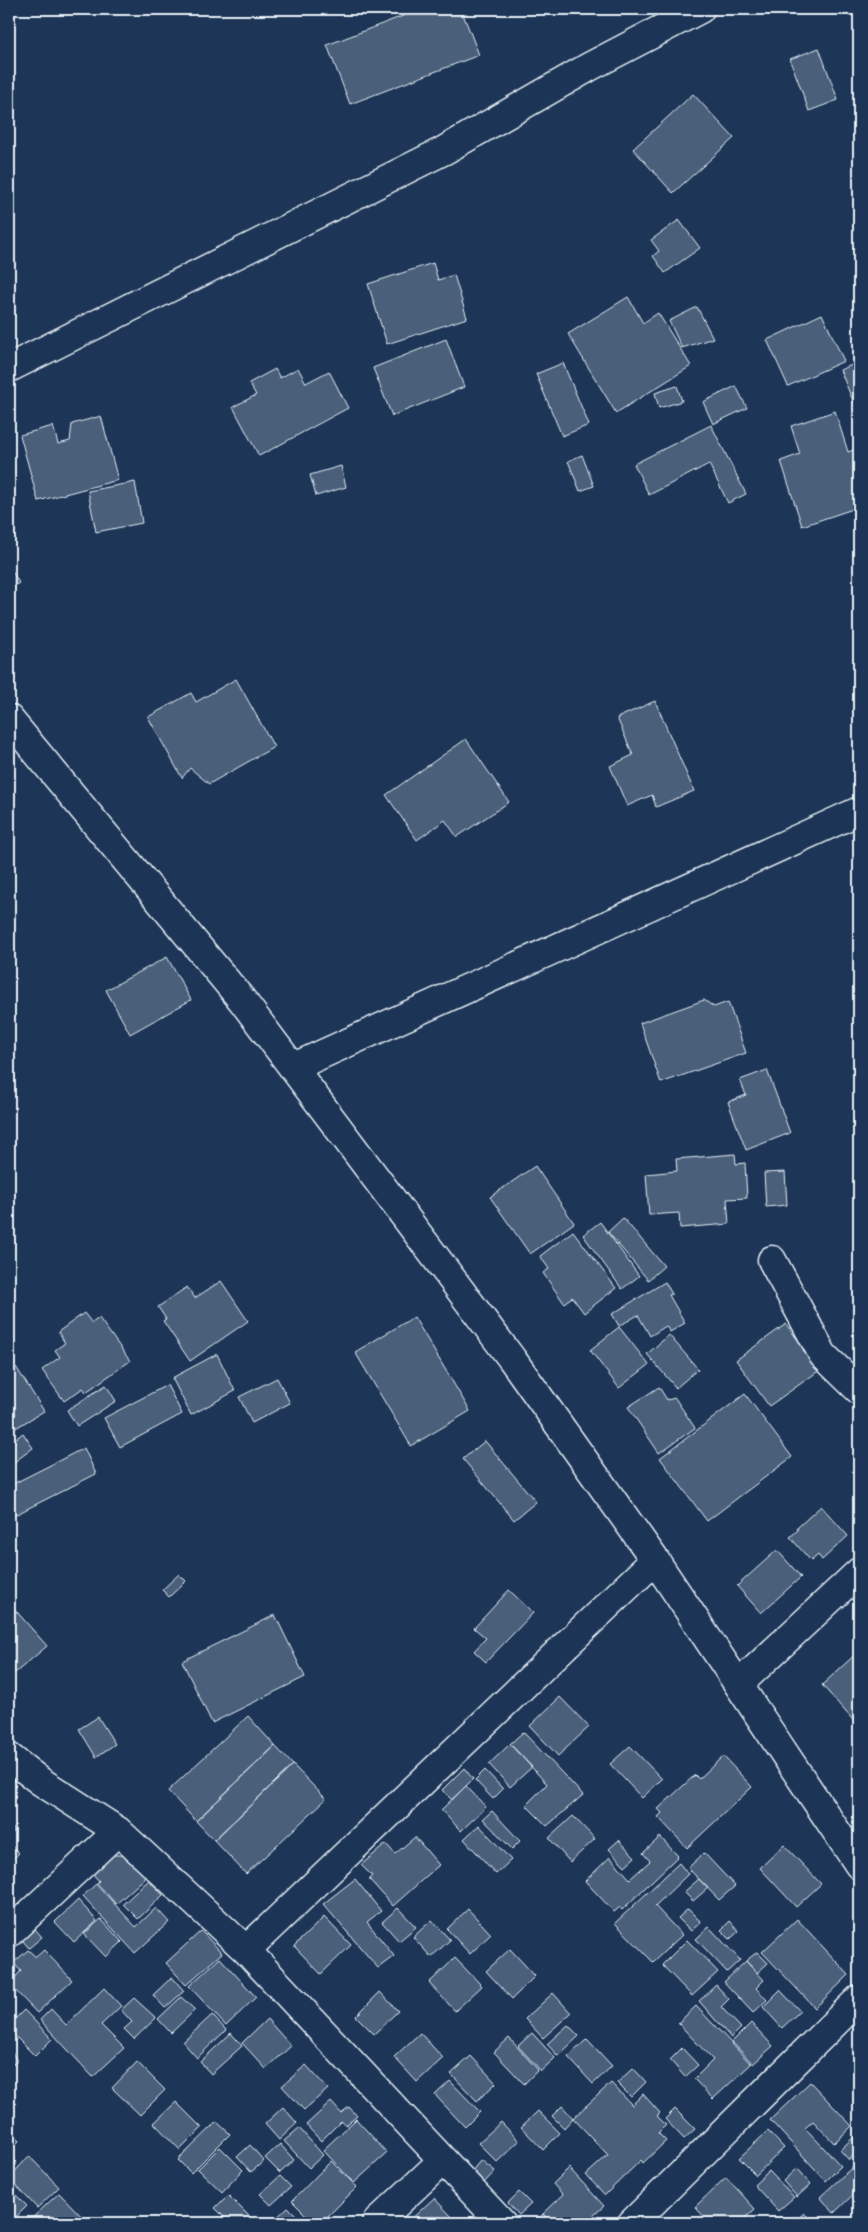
<svg xmlns="http://www.w3.org/2000/svg" width="868" height="2232" font-family="'Gochi Hand',sans-serif">
<rect width="100%" height="100%" fill="#1d3557"/>
<filter id="ink" filterUnits="userSpaceOnUse"><feTurbulence type="fractalNoise" baseFrequency=".02" numOctaves="2"/><feDisplacementMap in="SourceGraphic" scale="10" xChannelSelector="R" yChannelSelector="G"/><feConvolveMatrix kernelMatrix="1 2 1 2 8 2 1 2 1" color-interpolation-filters="sRGB"/></filter>
<g filter="url(#ink)">
<path fill="#495e7a" stroke="#e8f1f8" d="M 421,9 L 461,9 L 479,55 L 350,104 L 327,45 Z
M 819,48 L 838,100 L 809,111 L 790,59 Z
M 693,94 L 734,138 L 673,193 L 633,149 Z
M 679,220 L 700,248 L 665,273 L 653,256 L 659,251 L 651,240 Z
M 433,263 L 438,280 L 454,275 L 467,318 L 387,344 L 368,284 Z
M 628,297 L 643,323 L 658,313 L 691,366 L 616,413 L 568,334 Z
M 697,307 L 713,338 L 682,348 L 669,321 Z
M 822,314 L 844,361 L 788,386 L 767,340 Z
M 446,339 L 464,387 L 392,416 L 373,368 Z
M 859,362 L 859,415 L 840,370 Z
M 563,363 L 589,425 L 562,436 L 536,374 Z
M 298,368 L 306,383 L 329,371 L 348,408 L 259,456 L 233,407 L 256,395 L 249,383 L 275,369 L 280,378 Z
M 677,386 L 682,401 L 659,408 L 655,393 Z
M 736,386 L 747,408 L 713,424 L 703,402 Z
M 835,411 L 848,452 L 859,448 L 859,507 L 802,526 L 781,461 L 800,454 L 791,426 Z
M 101,416 L 118,480 L 38,501 L 20,435 L 53,426 L 58,444 L 70,441 L 72,424 Z
M 711,425 L 746,494 L 728,503 L 709,464 L 649,495 L 634,464 Z
M 582,455 L 594,486 L 580,491 L 568,461 Z
M 341,466 L 346,487 L 316,496 L 310,475 Z
M 135,482 L 142,523 L 96,532 L 88,491 Z
M 9,566 L 19,583 L 9,589 Z
M 236,679 L 274,747 L 209,784 L 190,768 L 182,778 L 148,717 L 191,693 L 196,702 Z
M 655,701 L 694,791 L 656,807 L 652,795 L 627,806 L 610,766 L 633,755 L 617,718 Z
M 466,739 L 509,802 L 457,837 L 445,820 L 417,840 L 386,795 Z
M 167,957 L 191,1000 L 130,1034 L 106,990 Z
M 704,1000 L 714,1007 L 728,1002 L 746,1053 L 661,1083 L 640,1023 Z
M 767,1070 L 790,1133 L 746,1150 L 728,1102 L 746,1095 L 740,1080 Z
M 735,1154 L 736,1164 L 745,1163 L 747,1198 L 727,1199 L 729,1224 L 680,1228 L 679,1213 L 649,1215 L 646,1174 L 677,1171 L 676,1159 Z
M 535,1166 L 574,1223 L 530,1254 L 490,1197 Z
M 785,1172 L 787,1205 L 766,1207 L 764,1173 Z
M 623,1218 L 664,1266 L 648,1280 L 608,1232 Z
M 600,1222 L 639,1276 L 622,1289 L 583,1235 Z
M 573,1231 L 616,1288 L 584,1313 L 572,1297 L 564,1303 L 543,1273 L 549,1269 L 540,1256 Z
M 221,1281 L 248,1321 L 190,1361 L 163,1321 L 166,1319 L 158,1307 L 187,1287 L 195,1298 Z
M 665,1282 L 672,1294 L 669,1295 L 685,1323 L 670,1332 L 666,1326 L 650,1336 L 638,1315 L 619,1326 L 612,1314 Z
M 84,1313 L 92,1323 L 99,1318 L 130,1361 L 86,1392 L 83,1388 L 64,1401 L 42,1370 L 60,1357 L 55,1350 L 65,1343 L 58,1332 Z
M 414,1317 L 470,1411 L 411,1446 L 355,1352 Z
M 786,1324 L 820,1370 L 769,1406 L 736,1360 Z
M 619,1327 L 649,1365 L 619,1388 L 590,1350 Z
M 669,1335 L 698,1369 L 676,1388 L 647,1354 Z
M 217,1354 L 235,1391 L 191,1415 L 172,1378 Z
M 16,1367 L 44,1411 L 9,1432 L 9,1372 Z
M 277,1378 L 290,1403 L 252,1423 L 239,1397 Z
M 106,1385 L 116,1401 L 77,1426 L 67,1410 Z
M 167,1385 L 182,1414 L 120,1447 L 104,1418 Z
M 659,1387 L 667,1400 L 675,1398 L 695,1428 L 659,1453 L 628,1407 Z
M 745,1394 L 792,1457 L 707,1521 L 660,1458 Z
M 23,1433 L 33,1448 L 9,1466 L 9,1444 Z
M 485,1441 L 536,1502 L 514,1520 L 463,1459 Z
M 84,1448 L 96,1474 L 9,1518 L 9,1486 Z
M 821,1506 L 848,1536 L 822,1560 L 818,1555 L 811,1561 L 790,1537 L 798,1530 L 797,1528 Z
M 777,1550 L 801,1577 L 761,1613 L 737,1586 Z
M 179,1574 L 186,1581 L 169,1597 L 162,1590 Z
M 509,1590 L 533,1613 L 486,1662 L 474,1651 L 486,1638 L 474,1628 Z
M 9,1603 L 47,1646 L 15,1673 L 9,1665 Z
M 275,1615 L 305,1677 L 212,1723 L 182,1661 Z
M 859,1651 L 859,1727 L 822,1685 Z
M 560,1697 L 589,1727 L 558,1756 L 530,1726 Z
M 248,1716 L 275,1746 L 196,1821 L 168,1791 Z
M 98,1717 L 115,1744 L 96,1757 L 79,1729 Z
M 523,1732 L 583,1795 L 547,1826 L 526,1805 L 547,1784 L 510,1744 Z
M 510,1744 L 532,1767 L 510,1787 L 489,1764 Z
M 275,1746 L 293,1765 L 214,1840 L 196,1821 Z
M 630,1746 L 662,1779 L 642,1798 L 610,1764 Z
M 723,1756 L 752,1787 L 687,1848 L 658,1817 L 662,1813 L 658,1809 L 695,1775 L 699,1779 Z
M 293,1765 L 326,1799 L 246,1874 L 214,1840 Z
M 464,1768 L 473,1779 L 452,1800 L 442,1790 Z
M 485,1770 L 503,1789 L 493,1799 L 475,1780 Z
M 466,1786 L 486,1807 L 461,1831 L 441,1810 Z
M 492,1811 L 520,1841 L 512,1849 L 483,1819 Z
M 573,1816 L 595,1839 L 570,1862 L 549,1838 Z
M 9,1824 L 15,1831 L 9,1836 Z
M 479,1825 L 511,1860 L 496,1874 L 464,1839 Z
M 415,1837 L 439,1865 L 393,1906 L 369,1879 L 372,1876 L 361,1865 L 386,1844 L 395,1854 Z
M 660,1837 L 678,1856 L 622,1910 L 620,1907 L 614,1912 L 585,1881 L 610,1857 L 630,1879 L 650,1861 L 643,1853 Z
M 619,1840 L 635,1857 L 625,1866 L 609,1849 Z
M 9,1843 L 19,1853 L 9,1863 Z
M 784,1845 L 821,1884 L 796,1907 L 760,1868 Z
M 704,1853 L 735,1886 L 719,1900 L 688,1868 Z
M 111,1855 L 126,1855 L 146,1877 L 116,1904 L 97,1883 L 99,1881 L 92,1873 Z
M 679,1863 L 688,1874 L 655,1906 L 682,1935 L 653,1962 L 615,1923 Z
M 355,1879 L 381,1911 L 367,1922 L 394,1956 L 378,1968 L 323,1904 Z
M 699,1879 L 708,1888 L 693,1901 L 684,1892 Z
M 149,1880 L 163,1895 L 138,1919 L 123,1904 Z
M 96,1884 L 136,1927 L 156,1908 L 169,1922 L 135,1953 L 83,1896 Z
M 78,1900 L 97,1921 L 74,1942 L 55,1922 Z
M 398,1908 L 416,1927 L 399,1941 L 382,1922 Z
M 468,1909 L 491,1934 L 470,1954 L 447,1929 Z
M 688,1909 L 701,1922 L 691,1931 L 678,1918 Z
M 324,1917 L 351,1945 L 321,1974 L 294,1946 Z
M 101,1919 L 122,1942 L 106,1957 L 84,1934 Z
M 797,1919 L 849,1975 L 815,2008 L 762,1952 Z
M 432,1920 L 450,1940 L 431,1957 L 413,1937 Z
M 28,1921 L 42,1937 L 29,1948 L 16,1933 Z
M 730,1921 L 739,1931 L 730,1939 L 721,1930 Z
M 709,1927 L 740,1960 L 727,1972 L 696,1939 Z
M 201,1931 L 222,1953 L 186,1985 L 166,1963 Z
M 687,1940 L 718,1972 L 692,1996 L 662,1965 Z
M 510,1949 L 535,1976 L 512,1999 L 486,1971 Z
M 28,1950 L 36,1957 L 44,1950 L 72,1980 L 37,2013 L 9,1984 L 21,1971 L 13,1963 Z
M 757,1952 L 768,1963 L 757,1973 L 746,1961 Z
M 220,1958 L 256,1997 L 226,2026 L 189,1986 Z
M 455,1958 L 482,1986 L 455,2011 L 429,1983 Z
M 746,1961 L 764,1980 L 756,1988 L 767,2000 L 753,2013 L 724,1982 Z
M 172,1977 L 184,1991 L 165,2008 L 153,1995 Z
M 716,1985 L 729,1999 L 721,2007 L 741,2028 L 731,2038 L 699,2001 Z
M 104,1988 L 121,2006 L 101,2025 L 124,2048 L 93,2077 L 40,2020 L 51,2009 L 66,2025 Z
M 780,1990 L 800,2011 L 782,2028 L 763,2007 Z
M 380,1992 L 398,2011 L 374,2034 L 356,2016 Z
M 553,1993 L 571,2013 L 543,2038 L 525,2019 Z
M 181,1997 L 195,2010 L 171,2033 L 158,2019 Z
M 134,1998 L 156,2018 L 134,2039 L 124,2029 L 132,2022 L 121,2010 Z
M 696,2006 L 751,2064 L 713,2099 L 694,2079 L 713,2060 L 678,2023 Z
M 24,2010 L 52,2039 L 35,2056 L 9,2030 L 9,2025 Z
M 212,2015 L 226,2030 L 197,2058 L 183,2042 Z
M 267,2019 L 291,2046 L 266,2069 L 242,2043 Z
M 751,2023 L 773,2046 L 753,2064 L 732,2042 Z
M 568,2025 L 579,2036 L 558,2056 L 547,2044 Z
M 231,2033 L 242,2046 L 211,2074 L 200,2062 Z
M 420,2033 L 443,2058 L 417,2082 L 394,2057 Z
M 532,2033 L 555,2058 L 541,2071 L 518,2046 Z
M 509,2038 L 538,2070 L 524,2084 L 494,2052 Z
M 587,2039 L 612,2066 L 593,2084 L 568,2057 Z
M 9,2047 L 17,2061 L 9,2067 Z
M 682,2048 L 698,2065 L 685,2077 L 670,2060 Z
M 471,2056 L 496,2083 L 477,2101 L 451,2074 Z
M 137,2062 L 165,2090 L 140,2115 L 112,2088 Z
M 306,2065 L 328,2089 L 304,2110 L 282,2086 Z
M 633,2068 L 646,2082 L 631,2097 L 617,2083 Z
M 450,2081 L 480,2112 L 465,2127 L 435,2095 Z
M 810,2082 L 852,2126 L 834,2143 L 813,2121 L 805,2128 L 841,2166 L 826,2181 L 770,2120 Z
M 611,2083 L 632,2105 L 643,2094 L 660,2113 L 657,2116 L 666,2125 L 658,2133 L 666,2141 L 643,2163 L 641,2160 L 605,2195 L 586,2175 L 608,2155 L 573,2118 Z
M 176,2102 L 202,2128 L 180,2150 L 154,2123 Z
M 331,2102 L 341,2113 L 349,2107 L 357,2116 L 346,2125 L 341,2121 L 321,2141 L 306,2125 Z
M 562,2106 L 573,2118 L 564,2128 L 552,2116 Z
M 283,2107 L 297,2123 L 279,2140 L 265,2124 Z
M 675,2109 L 695,2129 L 684,2139 L 665,2119 Z
M 538,2111 L 560,2133 L 543,2150 L 521,2127 Z
M 356,2119 L 387,2153 L 354,2183 L 323,2150 Z
M 217,2122 L 230,2134 L 191,2173 L 178,2160 Z
M 501,2122 L 519,2141 L 497,2162 L 478,2143 Z
M 299,2128 L 323,2155 L 309,2168 L 284,2141 Z
M 9,2130 L 19,2141 L 9,2151 Z
M 768,2131 L 784,2148 L 756,2175 L 739,2158 Z
M 855,2136 L 859,2141 L 859,2150 L 849,2160 L 840,2150 Z
M 280,2144 L 294,2160 L 280,2173 L 265,2158 Z
M 250,2145 L 264,2161 L 251,2172 L 237,2157 Z
M 220,2147 L 243,2170 L 222,2192 L 198,2169 Z
M 29,2156 L 59,2187 L 37,2208 L 9,2178 Z
M 481,2160 L 495,2171 L 483,2184 L 470,2173 Z
M 331,2161 L 357,2187 L 321,2223 L 314,2223 L 292,2201 Z
M 859,2161 L 859,2189 L 834,2213 L 820,2197 Z
M 569,2168 L 604,2206 L 585,2223 L 551,2223 L 543,2214 L 563,2195 L 553,2184 Z
M 797,2168 L 811,2184 L 797,2197 L 783,2181 Z
M 769,2171 L 794,2197 L 778,2211 L 754,2185 Z
M 280,2176 L 291,2187 L 271,2205 L 260,2194 Z
M 726,2177 L 755,2209 L 740,2223 L 710,2223 L 695,2207 Z
M 9,2188 L 27,2206 L 10,2223 L 9,2222 Z
M 519,2192 L 531,2204 L 519,2215 L 508,2203 Z
M 59,2193 L 88,2223 L 29,2223 L 28,2222 Z
M 228,2195 L 256,2223 L 230,2223 L 215,2208 Z
M 434,2198 L 453,2218 L 448,2223 L 407,2223 Z
M 288,2207 L 304,2223 L 271,2223 Z
M 804,2213 L 814,2223 L 793,2223 Z
M 543,2214 L 551,2223 L 534,2223 Z
M 859,2214 L 859,2223 L 849,2223 Z"/>
<g fill="none" stroke-linecap="round" stroke-linejoin="round">
<g stroke="#e8f1f8" stroke-width="31">
<path id="minor" d="M 9,368 L 443,151 L 589,67 L 700,9
M 9,719 L 242,1000 L 512,1359 L 655,1560 L 859,1865
M 294,1067 L 859,811
M 772,1260 L 823,1355 L 859,1390
M 739,1684 L 859,1572
M 9,1757 L 40,1781 L 118,1831 L 246,1950 L 502,2223
M 9,1933 L 118,1831
M 246,1950 L 655,1560
M 376,2223 L 442,2161
M 632,2223 L 859,1999"/>
</g>
<use href="#minor" stroke="#1d3557" stroke-width="28"/>
</g>
</g>
<rect width="868" height="2232" fill="none" stroke="#1d3557" stroke-width="30"/>
<rect x="15" y="15" width="838" height="2202" fill="none" stroke="#e8f1f8" stroke-width="2" filter="url(#ink)"/>
</svg>
